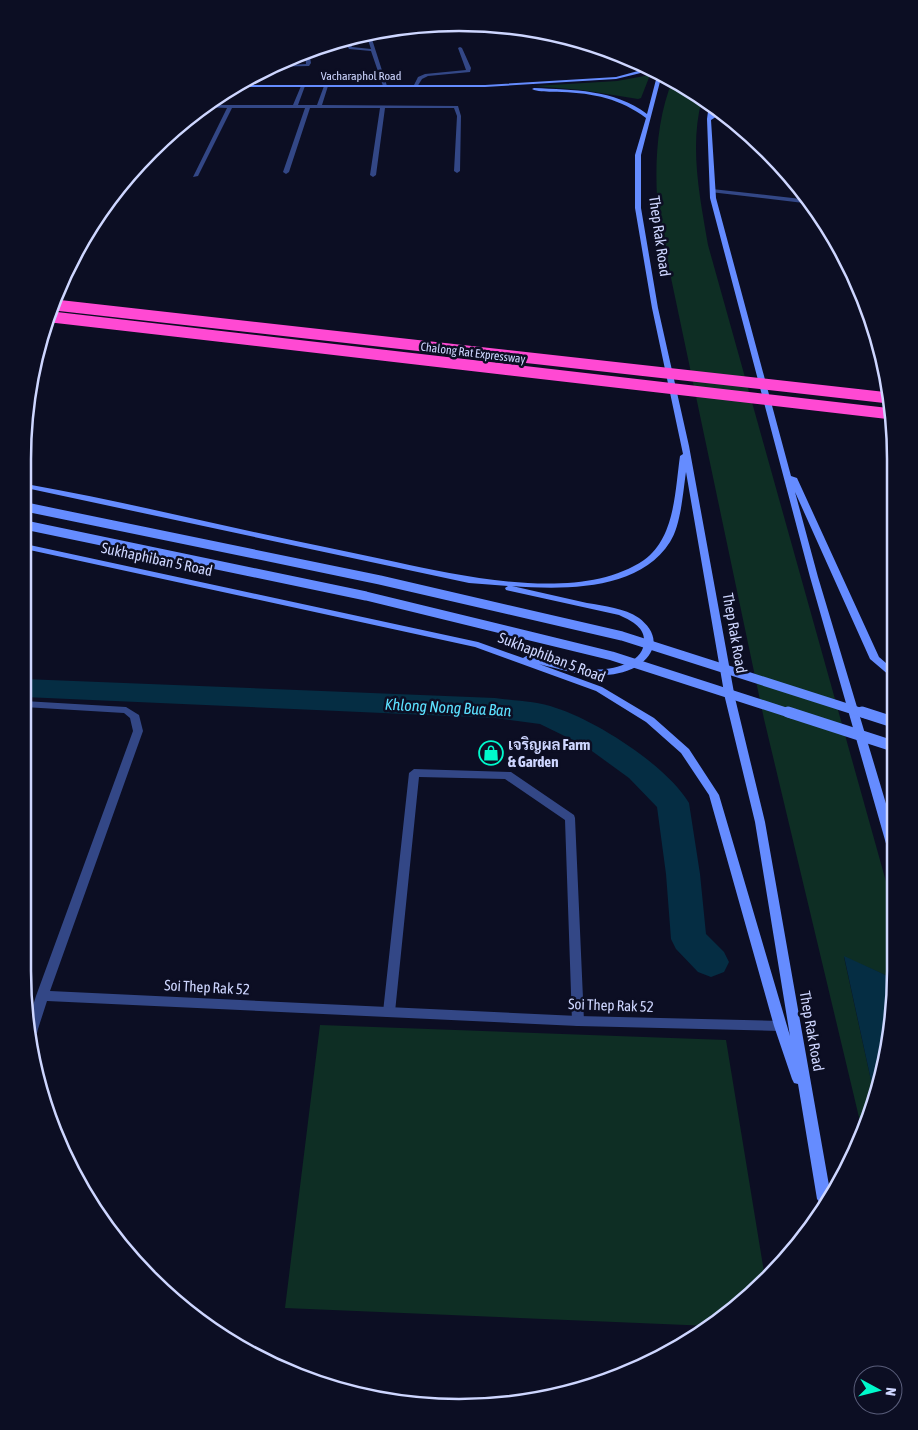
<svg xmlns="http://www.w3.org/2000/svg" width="918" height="1430" font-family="'Asap Condensed',Sarabun,sans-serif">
<rect width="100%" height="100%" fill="#0c0e23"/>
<path fill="#0e2e24" d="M 650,75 L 641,98 L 638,99 L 582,90 L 535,86 L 617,81 Z
M 673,79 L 702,99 C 689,147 700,197 708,245 L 892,903 L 892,978 L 844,957 L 874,1094 L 863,1134 L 764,719 L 659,221 C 654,175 655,122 673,79 Z
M 320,1025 L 726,1040 L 765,1278 L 710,1326 L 285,1308 Z"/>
<path fill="#052d43" d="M 844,956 L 892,978 L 892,1028 L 874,1094 Z"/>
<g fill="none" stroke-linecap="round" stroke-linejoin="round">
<path fill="#052d43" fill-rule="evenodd" d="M 24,679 L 495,698 C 515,701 537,701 556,708 C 597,721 667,766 689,803 L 700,874 L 706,934 L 724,952 L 729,962 L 724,972 L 711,977 L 698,972 L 676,949 L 671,939 L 666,874 L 657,807 L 629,778 L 585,746 L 540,724 L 495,718 L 24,697 Z"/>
<path fill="#334786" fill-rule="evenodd" d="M 370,33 L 387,86 L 387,87 L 383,86 L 371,51 L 349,49 L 343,38 L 347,37 L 352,47 L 371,49 L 366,34 Z
M 460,47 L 462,48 L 471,68 L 470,72 L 428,76 L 422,79 L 417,87 L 413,87 L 418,77 L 425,74 L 466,70 L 458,48 Z
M 414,769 L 511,772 L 574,815 L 575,818 L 584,1021 L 582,1025 L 578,1026 L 574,1025 L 572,1021 L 565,820 L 505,779 L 419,777 L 395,1012 L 393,1016 L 389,1017 L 385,1016 L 383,1012 L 409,773 Z"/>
<path fill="#334786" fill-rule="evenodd" d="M 309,51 L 311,63 L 309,66 L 266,67 L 271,66 L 306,64 L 305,53 Z
M 260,71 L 251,87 L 247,87 L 254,75 Z
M 303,85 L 305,86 L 298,105 L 317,105 L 324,86 L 326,85 L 328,86 L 322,105 L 458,106 L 461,116 L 460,171 L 457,173 L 454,171 L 457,116 L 454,108 L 385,108 L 376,175 L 373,177 L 370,175 L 380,108 L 310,108 L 289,172 L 286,174 L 283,172 L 305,108 L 232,108 L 198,176 L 193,177 L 227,108 L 202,107 L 206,105 L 293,105 L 301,86 Z
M 712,189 L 810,200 L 812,204 L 710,192 L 710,190 Z
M 24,701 L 126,707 L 139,715 L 143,731 L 50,991 L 578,1016 L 780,1021 L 784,1022 L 786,1026 L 784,1030 L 780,1031 L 578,1026 L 47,1001 L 38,1029 L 37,1033 L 33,1034 L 30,1015 L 36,996 L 133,731 L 130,718 L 124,713 L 24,707 Z"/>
<path fill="#658cff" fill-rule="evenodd" d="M 649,68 L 653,70 L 616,79 L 485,87 L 235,87 L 238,85 L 485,85 L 616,77 Z
M 658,72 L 662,74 L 641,155 L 641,208 L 658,308 L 689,446 L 735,698 L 765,822 L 830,1191 L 821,1204 L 817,1199 L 798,1084 L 794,1083 L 792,1079 L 774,1026 L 709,795 L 681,753 L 646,722 L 596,691 L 475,647 L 25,549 L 25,544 L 478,642 L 523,658 L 528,655 C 560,663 598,679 629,662 C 638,658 644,651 644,641 C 645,627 630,620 619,615 L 506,590 L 505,588 L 508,586 L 469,583 L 26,488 L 26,484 C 116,500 206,522 296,541 C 330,548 363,555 396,562 C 466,577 581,603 644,560 C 675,538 675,491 680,456 L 683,454 L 652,308 L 635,208 L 635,155 L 646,118 C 621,99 593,93 562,92 C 553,91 540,93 532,89 L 534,88 C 573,90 614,89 647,114 ZM 686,472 L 725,698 L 755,822 L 790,1036 L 719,795 L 689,749 L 654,718 L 602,687 L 539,664 C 570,672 605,683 636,667 C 644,662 650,656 653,647 C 656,635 648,625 639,618 C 624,608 605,606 587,603 C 562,597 537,592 512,586 C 563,590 639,591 670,542 C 681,525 683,492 686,472 Z
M 709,104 L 713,107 L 712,115 L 719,111 L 722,113 L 711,120 L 716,198 L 791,476 L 797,478 L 879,657 L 893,669 L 893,677 L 890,676 L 870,659 L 795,492 L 818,577 L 893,827 L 893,851 L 889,850 L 887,847 L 810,577 L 710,198 L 707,119 Z"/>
<path stroke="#658cff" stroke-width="9" d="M 26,507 L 380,580 L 622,636 L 866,714
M 25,525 L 366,596 L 612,656 L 792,714"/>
<path stroke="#658cff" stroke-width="11" d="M 788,712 L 893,746
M 862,712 L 893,722"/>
<path stroke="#ff49d3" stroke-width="11" d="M 55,305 L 889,398
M 52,317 L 892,414"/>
</g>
<defs>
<g id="shop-ring" transform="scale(1.25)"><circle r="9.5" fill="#0c0e23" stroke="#00f9cc" stroke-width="1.5"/><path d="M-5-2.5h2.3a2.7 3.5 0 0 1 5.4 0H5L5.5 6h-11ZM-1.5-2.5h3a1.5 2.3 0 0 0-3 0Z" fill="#00f9cc"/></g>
</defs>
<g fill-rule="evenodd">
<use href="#shop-ring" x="491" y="753"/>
</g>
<g text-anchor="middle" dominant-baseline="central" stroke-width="5" stroke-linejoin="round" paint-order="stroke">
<g font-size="12" fill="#ced6ff" stroke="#0c0e23">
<text x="361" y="76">Vacharaphol Road</text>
<text transform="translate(473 353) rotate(7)">Chalong Rat Expressway</text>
</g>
<g font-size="15" fill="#ced6ff" stroke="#0c0e23">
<text transform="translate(660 236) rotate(82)">Thep Rak Road</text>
<text transform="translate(157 559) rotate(12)">Sukhaphiban 5 Road</text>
<text transform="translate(735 633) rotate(80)">Thep Rak Road</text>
<text transform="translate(552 657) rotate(21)">Sukhaphiban 5 Road</text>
<text transform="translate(207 987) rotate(3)">Soi Thep Rak 52</text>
<text transform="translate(611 1005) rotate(2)">Soi Thep Rak 52</text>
<text transform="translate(812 1031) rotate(80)">Thep Rak Road</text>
</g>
<g font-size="15" font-weight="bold" fill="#ced6ff" stroke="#0c0e23" text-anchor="start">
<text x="508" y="744">เจริญผล Farm<tspan x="508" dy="17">&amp; Garden</tspan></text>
</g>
<g font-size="16" font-style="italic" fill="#5ce1ff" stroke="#0c0e23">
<text transform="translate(448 707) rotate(3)">Khlong Nong Bua Ban</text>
</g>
</g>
<path d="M0 0H918V1430H0ZM459 31H459A428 428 0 0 1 887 459V971A428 428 0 0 1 459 1399H459A428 428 0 0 1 31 971V459A428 428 0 0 1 459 31Z" fill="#0c0e23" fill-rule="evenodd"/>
<path fill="none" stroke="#ced6ff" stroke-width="2.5" d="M459 31H459A428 428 0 0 1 887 459V971A428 428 0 0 1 459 1399H459A428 428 0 0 1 31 971V459A428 428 0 0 1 459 31Z"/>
<g transform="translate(878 1390) rotate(97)"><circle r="24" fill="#0c0e23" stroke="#5a5e7b"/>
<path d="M0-4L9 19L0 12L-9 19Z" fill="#00f9cc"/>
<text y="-8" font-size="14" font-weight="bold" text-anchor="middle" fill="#ced6ff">N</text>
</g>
</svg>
